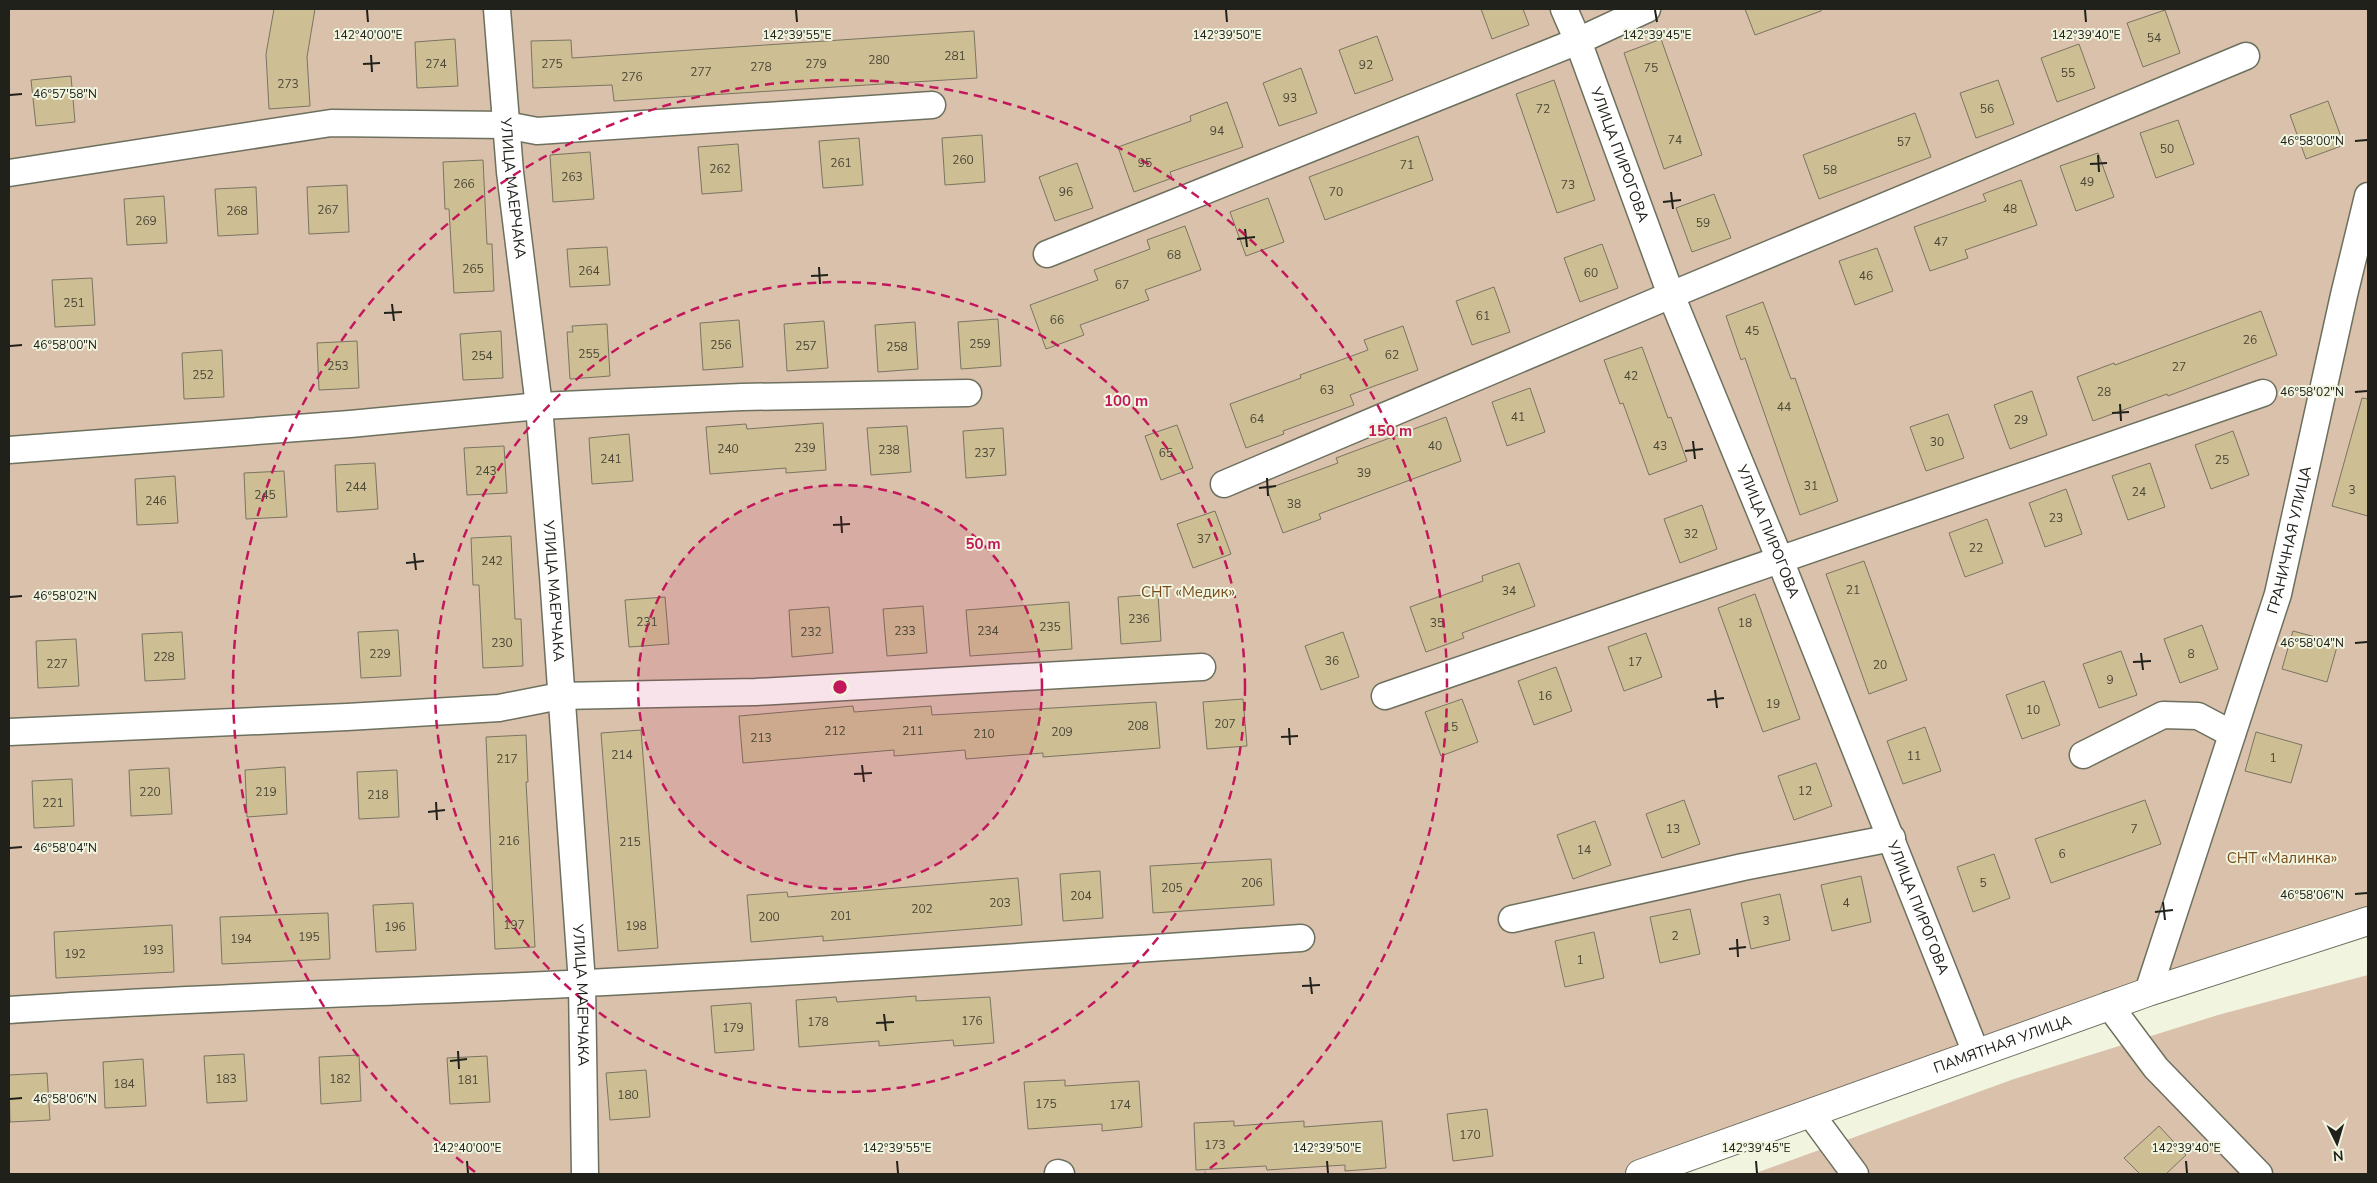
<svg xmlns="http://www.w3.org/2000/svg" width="2377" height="1183" font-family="'Nunito Sans',sans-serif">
<rect width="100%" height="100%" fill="#f1f5e0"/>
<path fill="#dac1ac" d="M 9,9 L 2368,9 L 2368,921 L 1635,1174 L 9,1174 Z
M 2368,975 L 2368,1174 L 1753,1174 L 2014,1079 L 2218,1015 Z"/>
<path fill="#cebe94" stroke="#7a7462" d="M 274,9 L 315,9 L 307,57 L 310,106 L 269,109 L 266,54 Z
M 1481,9 L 1523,9 L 1529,25 L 1492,39 Z
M 1745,9 L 1821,9 L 1821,11 L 1755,35 Z
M 2165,10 L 2180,53 L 2143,67 L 2127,23 Z
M 974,31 L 977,78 L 614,101 L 612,85 L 533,88 L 531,41 L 571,40 L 572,58 Z
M 1377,36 L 1393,80 L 1355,94 L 1339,50 Z
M 455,39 L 458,86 L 417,88 L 415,42 Z
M 1661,39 L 1702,155 L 1664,169 L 1624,53 Z
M 2079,44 L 2095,88 L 2057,102 L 2041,58 Z
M 1301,68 L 1317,113 L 1279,126 L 1263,83 Z
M 71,76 L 75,122 L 36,126 L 31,80 Z
M 1554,80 L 1595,200 L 1557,213 L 1516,94 Z
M 1998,80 L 2014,124 L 1976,138 L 1960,93 Z
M 2328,101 L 2344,145 L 2306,159 L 2290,115 Z
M 1227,102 L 1243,147 L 1170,172 L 1172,178 L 1134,192 L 1118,147 L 1191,121 L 1190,116 Z
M 1915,113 L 1931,157 L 1819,199 L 1803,155 Z
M 2178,120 L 2194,164 L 2156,178 L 2140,133 Z
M 982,135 L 985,182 L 945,185 L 942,138 Z
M 1418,136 L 1433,180 L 1325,220 L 1309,177 Z
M 859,138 L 863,185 L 823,188 L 819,141 Z
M 738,144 L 742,191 L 702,194 L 698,147 Z
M 590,152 L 594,199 L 553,202 L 550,155 Z
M 2098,153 L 2114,197 L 2076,211 L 2060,166 Z
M 483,160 L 487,244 L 492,244 L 494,291 L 454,293 L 449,209 L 445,209 L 443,162 Z
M 1077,163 L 1093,208 L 1055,221 L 1039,177 Z
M 2021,180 L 2037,225 L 1965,250 L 1968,258 L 1930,271 L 1914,227 L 1986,201 L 1983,194 Z
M 347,185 L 349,232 L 309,234 L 307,187 Z
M 256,187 L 258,234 L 218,236 L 215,189 Z
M 1714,194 L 1731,238 L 1692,252 L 1676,208 Z
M 164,196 L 167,243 L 127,245 L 124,199 Z
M 1268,198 L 1284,242 L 1246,256 L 1230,212 Z
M 1185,226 L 1201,270 L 1145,290 L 1149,300 L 1080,325 L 1084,335 L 1046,349 L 1030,305 L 1098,280 L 1094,270 L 1150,249 L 1147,240 Z
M 1602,244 L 1618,288 L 1580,302 L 1564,258 Z
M 607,247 L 610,285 L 570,287 L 567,249 Z
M 1877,248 L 1893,291 L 1855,305 L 1839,261 Z
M 92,278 L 95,325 L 55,327 L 52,280 Z
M 1494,287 L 1510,332 L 1472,345 L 1456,301 Z
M 1763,302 L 1791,379 L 1795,378 L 1838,501 L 1800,515 L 1745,358 L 1741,360 L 1726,316 Z
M 2261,311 L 2277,355 L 2168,396 L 2167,394 L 2093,421 L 2077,377 L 2114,363 L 2115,365 Z
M 998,319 L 1001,366 L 961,369 L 958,322 Z
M 739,320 L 743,367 L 703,370 L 700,323 Z
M 824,321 L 828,368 L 787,371 L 784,324 Z
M 915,322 L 918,369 L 878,372 L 875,325 Z
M 607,324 L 610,376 L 570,379 L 567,332 L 573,332 L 572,326 Z
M 1403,326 L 1418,370 L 1350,395 L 1354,405 L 1283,431 L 1284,434 L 1246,448 L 1230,404 L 1301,378 L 1300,375 L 1368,350 L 1364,340 Z
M 501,331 L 503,378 L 463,380 L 460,334 Z
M 357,341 L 359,388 L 319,390 L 317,343 Z
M 1642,347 L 1668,418 L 1671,417 L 1687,461 L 1649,475 L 1623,403 L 1620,404 L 1604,360 Z
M 222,350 L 224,397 L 184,399 L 182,353 Z
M 1530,388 L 1545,432 L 1507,446 L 1492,402 Z
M 2032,391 L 2047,435 L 2010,449 L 1994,405 Z
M 2362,398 L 2368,399 L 2368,516 L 2332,506 Z
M 1948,414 L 1964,458 L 1926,471 L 1910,427 Z
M 1446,417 L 1461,461 L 1319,514 L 1321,519 L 1283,533 L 1267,489 L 1338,463 L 1336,458 Z
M 823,423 L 826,470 L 786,473 L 786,468 L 710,474 L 706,427 L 746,424 L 747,429 Z
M 1177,425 L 1193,468 L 1161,480 L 1145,436 Z
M 907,426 L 911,472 L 871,475 L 867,428 Z
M 1003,428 L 1006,475 L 966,478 L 963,431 Z
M 2233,431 L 2249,475 L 2211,489 L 2195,445 Z
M 629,434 L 633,481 L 592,484 L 589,438 Z
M 504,446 L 507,493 L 467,495 L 464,448 Z
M 375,463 L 378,509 L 337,512 L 335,465 Z
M 2150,463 L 2165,507 L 2128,520 L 2112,476 Z
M 284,471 L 287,517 L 246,519 L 244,473 Z
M 175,476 L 178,523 L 137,525 L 135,479 Z
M 2066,489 L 2082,534 L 2045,547 L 2029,503 Z
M 1702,505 L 1717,549 L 1680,563 L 1664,519 Z
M 1215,511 L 1231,554 L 1193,568 L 1177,524 Z
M 1987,519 L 2003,563 L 1965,577 L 1949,533 Z
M 511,536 L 515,619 L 521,619 L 523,666 L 483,668 L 479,585 L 473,585 L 471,538 Z
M 1864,561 L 1907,680 L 1869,694 L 1826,574 Z
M 1519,563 L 1535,606 L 1462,633 L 1464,638 L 1426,652 L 1410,607 L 1483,581 L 1482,576 Z
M 1158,594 L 1161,641 L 1121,644 L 1118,597 Z
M 1755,594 L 1800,719 L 1763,732 L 1718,608 Z
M 665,597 L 669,644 L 629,647 L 625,600 Z
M 1069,602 L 1072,649 L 970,656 L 966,610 Z
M 923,606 L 927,653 L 887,656 L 883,609 Z
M 829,607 L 833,653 L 792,657 L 789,610 Z
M 2202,625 L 2218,669 L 2180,683 L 2164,639 Z
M 398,630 L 401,676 L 361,678 L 358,632 Z
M 2293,631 L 2338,643 L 2327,682 L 2282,669 Z
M 182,632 L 185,679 L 145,681 L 142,634 Z
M 1343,632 L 1359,677 L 1321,690 L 1305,646 Z
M 1646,633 L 1662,677 L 1624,691 L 1608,647 Z
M 76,639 L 79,686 L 38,688 L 36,641 Z
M 2121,651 L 2137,695 L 2099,708 L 2083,664 Z
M 1556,667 L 1572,711 L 1534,725 L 1518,681 Z
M 2044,681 L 2060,725 L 2022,739 L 2006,695 Z
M 1243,699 L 1247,746 L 1207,749 L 1203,702 Z
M 1462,699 L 1478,742 L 1441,756 L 1425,712 Z
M 1156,702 L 1160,748 L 1043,757 L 1043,753 L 966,759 L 965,750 L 894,756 L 894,750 L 743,763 L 739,716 L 853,706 L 854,712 L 931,706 L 932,715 Z
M 1925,727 L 1941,771 L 1903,784 L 1887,741 Z
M 641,730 L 658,948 L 618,951 L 601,733 Z
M 2256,732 L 2302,745 L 2291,783 L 2245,771 Z
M 526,735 L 528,782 L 526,782 L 535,947 L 495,949 L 486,737 Z
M 1816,763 L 1832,806 L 1794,820 L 1778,776 Z
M 285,767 L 287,814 L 247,817 L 245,770 Z
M 169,768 L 172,814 L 131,816 L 129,770 Z
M 397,770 L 399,817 L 359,819 L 357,772 Z
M 72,779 L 74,826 L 34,828 L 32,781 Z
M 1684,800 L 1700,844 L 1662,858 L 1646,814 Z
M 2145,800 L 2161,844 L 2051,883 L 2035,839 Z
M 1595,821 L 1611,865 L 1573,879 L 1557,835 Z
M 1994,854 L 2010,898 L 1973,912 L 1957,867 Z
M 1271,859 L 1274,905 L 1153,913 L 1150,866 Z
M 1100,871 L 1103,918 L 1063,921 L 1060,874 Z
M 1861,876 L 1871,922 L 1832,931 L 1821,885 Z
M 1018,878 L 1022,925 L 823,941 L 823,936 L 751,942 L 747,895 L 787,892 L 788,897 Z
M 1780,894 L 1790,940 L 1751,949 L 1741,903 Z
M 413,903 L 416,950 L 376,952 L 373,905 Z
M 1690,909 L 1700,954 L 1660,963 L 1650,917 Z
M 328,913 L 330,959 L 222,964 L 220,917 Z
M 172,925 L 174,972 L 56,978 L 54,932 Z
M 1594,932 L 1604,978 L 1565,987 L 1555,941 Z
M 916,996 L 916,1001 L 990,997 L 994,1043 L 954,1046 L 953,1040 L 879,1046 L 879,1041 L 799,1047 L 796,1000 L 836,997 L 837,1002 Z
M 751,1003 L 754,1050 L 715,1053 L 711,1006 Z
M 244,1054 L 247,1101 L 207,1103 L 204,1056 Z
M 359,1055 L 361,1101 L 321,1104 L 319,1057 Z
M 487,1056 L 490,1102 L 450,1104 L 447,1058 Z
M 143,1059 L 146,1106 L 105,1108 L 103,1062 Z
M 646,1070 L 650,1117 L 610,1120 L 606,1073 Z
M 47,1073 L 50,1120 L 10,1122 L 9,1075 Z
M 1065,1080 L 1065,1086 L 1139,1081 L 1142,1127 L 1102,1131 L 1102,1124 L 1028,1129 L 1024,1082 Z
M 1487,1109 L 1493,1156 L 1453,1161 L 1447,1114 Z
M 1234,1121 L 1234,1126 L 1304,1121 L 1304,1127 L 1382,1121 L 1386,1168 L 1345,1171 L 1345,1165 L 1267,1170 L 1266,1166 L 1196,1170 L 1194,1123 Z
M 2159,1126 L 2186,1155 L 2166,1174 L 2140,1174 L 2124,1158 Z"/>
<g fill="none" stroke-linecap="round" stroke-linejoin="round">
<g stroke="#6d705e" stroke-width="29">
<g id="street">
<path id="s1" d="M 497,9 L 510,172 L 539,406 L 553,576 L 582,983 L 585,1174"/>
<path id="s2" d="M 1564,9 L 1578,41 L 1671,295 L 1780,560 L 1976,1053"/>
<path d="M 9,173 L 331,123 L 506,125 L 537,131 L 932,105"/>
<path d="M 1047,254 L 1578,41 L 1647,9"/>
<path d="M 9,450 L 350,424 L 539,406 L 742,397 L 968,393"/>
<path d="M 1224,484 L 1671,295 L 2246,56"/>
<path d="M 1385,696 L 2263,393"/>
<path d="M 9,732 L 347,717 L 499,708 L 560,696 L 756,692 L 1202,667"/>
<path d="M 2083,755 L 2163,715 L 2198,716 L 2232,734"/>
<path d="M 1512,919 L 1743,867 L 1892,838"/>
<path id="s3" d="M 2148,992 L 2278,594 L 2344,295 L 2368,196"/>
<path d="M 2109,1005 L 2156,1068 L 2259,1174"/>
<path d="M 9,1010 C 195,997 381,993 568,984 C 812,972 1057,954 1301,938"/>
<path d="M 1810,1113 L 1855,1174"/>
<path d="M 1058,1173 L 1061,1174"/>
</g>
</g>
<g stroke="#6d705e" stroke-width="30">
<g id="secondary">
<path id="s4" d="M 1640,1174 L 2148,992 L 2368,921"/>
</g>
</g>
<use href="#street" stroke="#fff" stroke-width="26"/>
<use href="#secondary" stroke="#fff" stroke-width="28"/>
</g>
<path fill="none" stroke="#20211a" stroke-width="2" d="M 367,10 L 368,22M 796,10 L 797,22M 1226,10 L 1227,22M 1655,10 L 1657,22M 2085,10 L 2086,22M 371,55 L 372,72M 363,64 L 380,63M 10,95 L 22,94M 2355,141 L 2367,140M 2098,155 L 2099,172M 2090,164 L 2107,163M 1671,192 L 1673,209M 1663,202 L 1681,200M 1245,229 L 1247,247M 1237,239 L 1255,237M 819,267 L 820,284M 811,276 L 828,275M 392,304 L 394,321M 384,313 L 402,312M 10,346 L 22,345M 2355,392 L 2367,391M 2120,404 L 2121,421M 2112,413 L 2129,412M 1693,441 L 1695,459M 1685,451 L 1703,449M 1267,478 L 1268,496M 1259,488 L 1276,486M 841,516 L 842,533M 833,525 L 850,524M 414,553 L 416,570M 406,563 L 424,561M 10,597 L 22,596M 2355,643 L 2367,642M 2141,653 L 2143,670M 2133,662 L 2151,661M 1715,690 L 1717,708M 1707,700 L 1724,698M 1289,728 L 1290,745M 1281,737 L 1298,736M 862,765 L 864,782M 854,774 L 872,773M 436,802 L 437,820M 428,812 L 445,810M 10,848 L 22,847M 2355,894 L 2367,893M 2163,902 L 2165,920M 2155,912 L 2173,910M 1737,939 L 1738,957M 1729,949 L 1746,947M 1310,977 L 1312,994M 1302,986 L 1320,985M 884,1014 L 886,1031M 876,1023 L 894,1022M 458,1051 L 459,1069M 450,1061 L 467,1059M 10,1099 L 22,1098M 467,1161 L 468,1173M 897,1161 L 898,1173M 1327,1161 L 1328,1173M 1756,1161 L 1757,1173M 2186,1161 L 2187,1173"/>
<circle cx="840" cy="687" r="202" fill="#c2185b" fill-opacity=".12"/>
<g fill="none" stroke="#c2185b" stroke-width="2.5" stroke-dasharray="9 6">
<circle cx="840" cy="687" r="202"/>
<circle cx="840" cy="687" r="405"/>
<path d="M475 1172A607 607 0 1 1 1205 1172"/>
</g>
<g text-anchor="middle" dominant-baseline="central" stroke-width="4" stroke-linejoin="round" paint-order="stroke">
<g font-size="12" fill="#4c4838">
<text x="2154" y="38">54</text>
<text x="955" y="56">281</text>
<text x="879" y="60">280</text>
<text x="436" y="64">274</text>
<text x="552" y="64">275</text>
<text x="816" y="64">279</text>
<text x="1366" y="65">92</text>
<text x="761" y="67">278</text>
<text x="1651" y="68">75</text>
<text x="701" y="72">277</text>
<text x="2068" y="73">55</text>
<text x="632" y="77">276</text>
<text x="288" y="84">273</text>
<text x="1290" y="98">93</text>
<text x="1543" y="109">72</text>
<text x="1987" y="109">56</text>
<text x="1217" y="131">94</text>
<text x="1675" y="140">74</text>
<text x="1904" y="142">57</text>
<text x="2167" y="149">50</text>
<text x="963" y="160">260</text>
<text x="841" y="163">261</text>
<text x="1145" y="163">95</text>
<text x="1407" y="165">71</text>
<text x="720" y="169">262</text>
<text x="1830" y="170">58</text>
<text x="572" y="177">263</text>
<text x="2087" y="182">49</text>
<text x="464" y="184">266</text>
<text x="1568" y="185">73</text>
<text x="1066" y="192">96</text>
<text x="1336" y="192">70</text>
<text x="2010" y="209">48</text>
<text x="328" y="210">267</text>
<text x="237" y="211">268</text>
<text x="146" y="221">269</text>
<text x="1703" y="223">59</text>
<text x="1941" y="242">47</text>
<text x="1174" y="255">68</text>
<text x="473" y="269">265</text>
<text x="589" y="271">264</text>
<text x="1591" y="273">60</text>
<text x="1866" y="276">46</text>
<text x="1122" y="285">67</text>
<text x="74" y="303">251</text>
<text x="1483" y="316">61</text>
<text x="1057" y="320">66</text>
<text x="1752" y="331">45</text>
<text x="2250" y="340">26</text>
<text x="980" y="344">259</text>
<text x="721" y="345">256</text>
<text x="806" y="346">257</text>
<text x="897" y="347">258</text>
<text x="589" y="354">255</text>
<text x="1392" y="355">62</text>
<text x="482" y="356">254</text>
<text x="338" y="366">253</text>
<text x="2179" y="367">27</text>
<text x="203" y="375">252</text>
<text x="1631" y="376">42</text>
<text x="1327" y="390">63</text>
<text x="2104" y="392">28</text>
<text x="1784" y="407">44</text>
<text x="1518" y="417">41</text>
<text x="1257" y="419">64</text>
<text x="2021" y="420">29</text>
<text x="1937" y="442">30</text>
<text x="1435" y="446">40</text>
<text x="1660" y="446">43</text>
<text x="805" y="448">239</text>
<text x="728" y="449">240</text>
<text x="889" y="450">238</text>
<text x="985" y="453">237</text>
<text x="1166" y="453">65</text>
<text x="611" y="459">241</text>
<text x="2222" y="460">25</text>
<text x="486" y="471">243</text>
<text x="1364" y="473">39</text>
<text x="1811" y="486">31</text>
<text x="356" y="487">244</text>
<text x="2352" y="490">3</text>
<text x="2139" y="492">24</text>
<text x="265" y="495">245</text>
<text x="156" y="501">246</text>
<text x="1294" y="504">38</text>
<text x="2056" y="518">23</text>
<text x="1691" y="534">32</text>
<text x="1204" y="539">37</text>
<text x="1976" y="548">22</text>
<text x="492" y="561">242</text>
<text x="1853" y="590">21</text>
<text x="1509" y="591">34</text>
<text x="1139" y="619">236</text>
<text x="647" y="622">231</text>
<text x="1437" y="623">35</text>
<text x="1745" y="623">18</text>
<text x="1050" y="627">235</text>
<text x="905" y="631">233</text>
<text x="988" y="631">234</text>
<text x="811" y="632">232</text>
<text x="502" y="643">230</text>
<text x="380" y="654">229</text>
<text x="2191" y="654">8</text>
<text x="164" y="657">228</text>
<text x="1332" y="661">36</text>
<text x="1635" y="662">17</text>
<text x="57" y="664">227</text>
<text x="1880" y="665">20</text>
<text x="2110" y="680">9</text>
<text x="1545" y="696">16</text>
<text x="1773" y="704">19</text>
<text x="2033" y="710">10</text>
<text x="1225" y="724">207</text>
<text x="1138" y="726">208</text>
<text x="1451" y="727">15</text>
<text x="835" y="731">212</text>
<text x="913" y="731">211</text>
<text x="1062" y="732">209</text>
<text x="984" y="734">210</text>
<text x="761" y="738">213</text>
<text x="622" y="755">214</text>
<text x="1914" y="756">11</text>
<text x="2273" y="758">1</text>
<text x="507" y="759">217</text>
<text x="1805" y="791">12</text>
<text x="150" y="792">220</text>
<text x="266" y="792">219</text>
<text x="378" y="795">218</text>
<text x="53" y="803">221</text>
<text x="1673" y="829">13</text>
<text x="2134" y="829">7</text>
<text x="509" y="841">216</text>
<text x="630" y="842">215</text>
<text x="1584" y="850">14</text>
<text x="2062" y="854">6</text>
<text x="1252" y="883">206</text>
<text x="1983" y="883">5</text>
<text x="1172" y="888">205</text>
<text x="1081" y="896">204</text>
<text x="1000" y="903">203</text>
<text x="1846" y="903">4</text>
<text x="922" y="909">202</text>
<text x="841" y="916">201</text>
<text x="769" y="917">200</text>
<text x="1766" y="921">3</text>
<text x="514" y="925">197</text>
<text x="636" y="926">198</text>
<text x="395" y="927">196</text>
<text x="1675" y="936">2</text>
<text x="309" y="937">195</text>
<text x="241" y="939">194</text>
<text x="153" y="950">193</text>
<text x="75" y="954">192</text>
<text x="1580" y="960">1</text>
<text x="972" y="1021">176</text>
<text x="818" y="1022">178</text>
<text x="733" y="1028">179</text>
<text x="226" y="1079">183</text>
<text x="340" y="1079">182</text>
<text x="468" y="1080">181</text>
<text x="124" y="1084">184</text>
<text x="628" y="1095">180</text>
<text x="1046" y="1104">175</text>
<text x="1120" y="1105">174</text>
<text x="1470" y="1135">170</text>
<text x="1215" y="1145">173</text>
</g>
<g font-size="15" fill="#20211a" stroke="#f1f5e0">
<text stroke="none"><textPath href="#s2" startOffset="156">УЛИЦА ПИРОГОВА</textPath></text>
<text stroke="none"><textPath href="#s1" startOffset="180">УЛИЦА МАЕРЧАКА</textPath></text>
<text stroke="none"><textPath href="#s2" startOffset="561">УЛИЦА ПИРОГОВА</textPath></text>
<text stroke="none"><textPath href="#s3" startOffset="474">ГРАНИЧНАЯ УЛИЦА</textPath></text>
<text stroke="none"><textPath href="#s1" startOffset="585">УЛИЦА МАЕРЧАКА</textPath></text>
<text stroke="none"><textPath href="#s2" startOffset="966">УЛИЦА ПИРОГОВА</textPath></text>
<text stroke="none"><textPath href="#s1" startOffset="990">УЛИЦА МАЕРЧАКА</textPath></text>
<text stroke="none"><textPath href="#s4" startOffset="385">ПАМЯТНАЯ УЛИЦА</textPath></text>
</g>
<g font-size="15" fill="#794b1b" stroke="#f1f5e0">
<text x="1188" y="592">СНТ «Медик»</text>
<text x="2282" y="858">СНТ «Малинка»</text>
</g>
</g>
<g font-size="12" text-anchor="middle" fill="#20211a" stroke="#f1f5e0" stroke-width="4" stroke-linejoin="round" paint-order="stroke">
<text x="368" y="39">142°40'00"E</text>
<text x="797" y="39">142°39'55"E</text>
<text x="1227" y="39">142°39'50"E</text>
<text x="1657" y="39">142°39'45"E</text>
<text x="2086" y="39">142°39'40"E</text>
<text x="65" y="98">46°57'58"N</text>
<text x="2312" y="145">46°58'00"N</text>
<text x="65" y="349">46°58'00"N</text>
<text x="2312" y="396">46°58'02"N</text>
<text x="65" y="600">46°58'02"N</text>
<text x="2312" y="647">46°58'04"N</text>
<text x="65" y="852">46°58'04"N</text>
<text x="2312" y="899">46°58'06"N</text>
<text x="65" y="1103">46°58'06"N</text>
<text x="467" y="1152">142°40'00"E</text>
<text x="897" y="1152">142°39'55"E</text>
<text x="1327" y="1152">142°39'50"E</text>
<text x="1756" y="1152">142°39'45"E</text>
<text x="2186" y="1152">142°39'40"E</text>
</g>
<circle cx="840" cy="687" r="8" fill="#c2185b" stroke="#f1f5e0" stroke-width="2.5"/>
<g font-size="15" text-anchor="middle" font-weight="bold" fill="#c2185b" stroke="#f1f5e0" stroke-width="4" stroke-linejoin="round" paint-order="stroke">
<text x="1126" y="406">100 m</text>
<text x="1390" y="436">150 m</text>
<text x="983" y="549">50 m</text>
</g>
<rect width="2377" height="1183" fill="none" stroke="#20211a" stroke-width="20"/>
<g transform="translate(2337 1143) rotate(175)" stroke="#f1f5e0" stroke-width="4" paint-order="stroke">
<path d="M0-4L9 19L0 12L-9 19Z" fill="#20211a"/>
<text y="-8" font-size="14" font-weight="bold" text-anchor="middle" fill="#20211a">N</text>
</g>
</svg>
